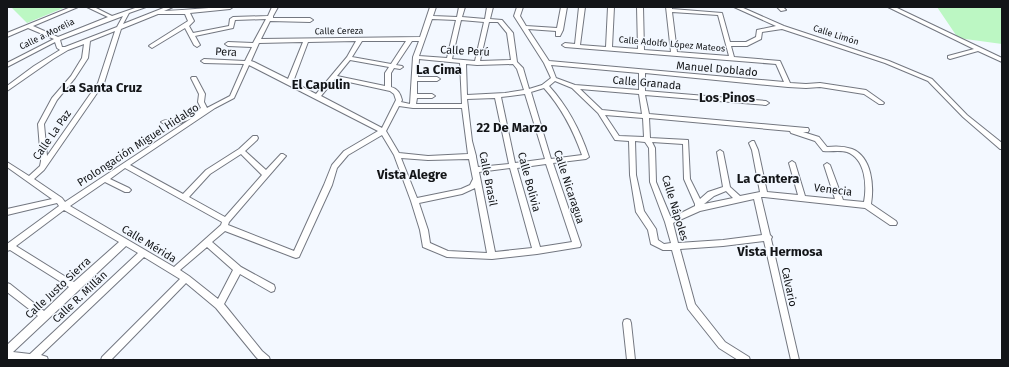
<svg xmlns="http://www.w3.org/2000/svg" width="1009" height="367" font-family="'Fira Sans',sans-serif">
<rect width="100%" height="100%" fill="#f3f8ff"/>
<path fill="#bcf7c3" d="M 11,7 L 66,7 L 27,23 Z
M 937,7 L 1002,7 L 1002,44 L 958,38 Z"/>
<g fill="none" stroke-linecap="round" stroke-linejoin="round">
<g stroke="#737780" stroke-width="2">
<path id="minor" d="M 71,7 L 78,7 L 33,26 L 58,37 L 108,17 L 87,7 L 94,7 L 112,16 L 138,7 L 146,7 L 129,13 L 123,24 L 166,7 L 173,7 L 164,11 C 187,10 210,7 233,7 L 230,9 L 190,13 L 194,21 L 189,26 L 193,33 L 229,26 L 230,19 L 233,17 L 268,16 L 272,7 L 278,7 L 273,16 L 273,18 L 310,18 L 313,20 L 310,22 L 270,21 L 261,39 L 420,37 L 430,7 L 436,7 L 433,16 L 457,17 L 459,7 L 465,7 L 462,17 L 485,19 L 487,7 L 493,7 L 490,19 L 502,20 L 513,33 L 517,62 L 523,68 L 529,89 L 542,85 L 551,78 L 544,63 L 514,16 L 517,7 L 523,7 L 520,16 L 526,26 L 557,28 L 561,7 L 567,7 L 563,30 L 560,36 L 556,36 L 556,31 L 528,29 L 549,61 L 784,82 L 776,64 L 565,47 L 562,45 L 565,43 L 575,44 L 579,7 L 585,7 L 580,45 L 606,47 L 608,7 L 614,7 L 612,47 L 638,49 L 637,7 L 643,7 L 644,50 L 671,52 L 666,7 L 672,7 L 672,9 L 722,13 L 730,42 L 746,42 L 756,37 L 757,30 L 776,26 L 734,7 L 741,7 L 784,26 L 889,61 L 932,79 L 967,115 L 1002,143 L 1002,149 L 1000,149 L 963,117 L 928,81 L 885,63 L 782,29 L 762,32 L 761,39 L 747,46 L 731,46 L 734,57 L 780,61 L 790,83 L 806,84 L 820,83 L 866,90 L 883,102 L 884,103 L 883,104 L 879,104 L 864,94 L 820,87 L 806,88 L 788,87 L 645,73 L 645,91 L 766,101 L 769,103 L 766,105 L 645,95 L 649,114 L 806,128 L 808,128 L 809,130 L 808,132 L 803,132 L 819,137 L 827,147 C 835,146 844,146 852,149 C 872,157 874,186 871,204 L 896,221 L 897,223 L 896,225 L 890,225 L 865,208 L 764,197 L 761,197 L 770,235 L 772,237 L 771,239 L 799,360 L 791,360 L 764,241 L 723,246 L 680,249 L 695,304 L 725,342 L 749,357 L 750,360 L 738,360 L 719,348 L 688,309 L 672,250 L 663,250 L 651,244 L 648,230 L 636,212 L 630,175 L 629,141 L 615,140 L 598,113 L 572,88 L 555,81 L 549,86 C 568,107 580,130 589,157 L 586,159 L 553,163 L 581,245 L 580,247 L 537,254 L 492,259 L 447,257 L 423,247 L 420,230 L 411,201 L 394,155 L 382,135 L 348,155 L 337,168 L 332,185 L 299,257 L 296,258 L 293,257 L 225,231 L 212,242 L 241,267 L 274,285 L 275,288 L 274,291 L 271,292 L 240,274 L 224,304 L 262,351 L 269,357 L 270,360 L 259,360 L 256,357 L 216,308 L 186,283 L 111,360 L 101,360 L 102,357 L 180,279 L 144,257 L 41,355 L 47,357 L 48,360 L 7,359 L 7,345 L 38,316 L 7,292 L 7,283 L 10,284 L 44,311 L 69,287 L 10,250 L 7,251 L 7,244 L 59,206 L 57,203 L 7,215 L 7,209 L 52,199 L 7,167 L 7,162 L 29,176 L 40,166 L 41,161 L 38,124 L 52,98 L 71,76 L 82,58 L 84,44 L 68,50 L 53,59 L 7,91 L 7,86 L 34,66 L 60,50 L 57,48 L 55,42 L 7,67 L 7,63 L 54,39 L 28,28 L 7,37 L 7,33 ZM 672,12 L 718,15 L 729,56 L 677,52 ZM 158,14 L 185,14 L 188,21 L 150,45 L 149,46 L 152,48 L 185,28 L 194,45 L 197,47 L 200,45 L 195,36 L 233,28 L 235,20 L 266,19 L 253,43 L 228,42 L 225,44 L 228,46 L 252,47 L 245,61 L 204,59 L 201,61 L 204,63 L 244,64 L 230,96 L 207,108 L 204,102 L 205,94 L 196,77 L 192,77 L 191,78 L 199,94 L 198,102 L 201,108 C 192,113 183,118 173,120 C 168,120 165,119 161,122 C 169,128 184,122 192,118 L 65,202 L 62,198 L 34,179 L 44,170 L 104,83 L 121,29 ZM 123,16 L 117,27 L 65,47 L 62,47 L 60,40 ZM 432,19 L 456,20 L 447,58 L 419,56 ZM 461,20 L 484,22 L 475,61 L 452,59 ZM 489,22 L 498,22 L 507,33 L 511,60 L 480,61 ZM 115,31 L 98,83 L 47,156 L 44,124 L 57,100 L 75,78 L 88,58 L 90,41 ZM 356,41 L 347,57 L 316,94 L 293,82 L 308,42 ZM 362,41 L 406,41 L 391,64 L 352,57 ZM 412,41 L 419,41 L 413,57 L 410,104 L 401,102 L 402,100 C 400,93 398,89 391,87 L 391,73 L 394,68 L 400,69 L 403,67 L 402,66 L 396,65 ZM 303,42 L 288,79 L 254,62 L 251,61 L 259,43 ZM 419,59 L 460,63 L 462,104 L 416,104 L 417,98 L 432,98 L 435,96 L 432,94 L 417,94 L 417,81 L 437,81 L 440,79 L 437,77 L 418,77 ZM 350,60 L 389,67 L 385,73 L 385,86 L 337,76 ZM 466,64 L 477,65 L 513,64 L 517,69 L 524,90 L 505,93 L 467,95 ZM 249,65 L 378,131 L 344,151 L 332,165 L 324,185 L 294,251 L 228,225 L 229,222 L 286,156 L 283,154 L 281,154 L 266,170 L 245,151 L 257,140 L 258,138 L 257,136 L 253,136 L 239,149 L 206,170 L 183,194 L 130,165 L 215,108 L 234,98 ZM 551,65 L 639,73 L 639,90 L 575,85 L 556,78 ZM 335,79 L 390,91 L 394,94 L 396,100 L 382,128 L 321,96 ZM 544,88 C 562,108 573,130 582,155 L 551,159 L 531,92 ZM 580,89 L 639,94 L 642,114 L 602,110 ZM 525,94 L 545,159 L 515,163 L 501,97 ZM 495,98 L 509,164 L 478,167 L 476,157 L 476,156 L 472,141 L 467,99 ZM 399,106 L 413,108 L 462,108 L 468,154 L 428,156 L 399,153 L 386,131 ZM 605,115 L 643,118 L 644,137 L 619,136 ZM 649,118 L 790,131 L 791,133 L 815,141 L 823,151 C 831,152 840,150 847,152 C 866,159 867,186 864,202 L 843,200 L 830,165 L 827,163 L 824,165 L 835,199 L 805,196 L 795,163 L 792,161 L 789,163 L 798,195 L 767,192 L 758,150 L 754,141 L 752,141 L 749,143 L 752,150 L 760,192 L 740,196 L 730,187 L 723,152 L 720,150 L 717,152 L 723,187 L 708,192 L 700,199 L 690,179 L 688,140 L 650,138 ZM 635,141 L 645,142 L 649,148 L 650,182 L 665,222 L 671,243 L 664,244 L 658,240 L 656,229 L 644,211 L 636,175 ZM 652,142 L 683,144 L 684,179 L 695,204 L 695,206 L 671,218 L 656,182 L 655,148 ZM 241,154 L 262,175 L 225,217 L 189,197 L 210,174 ZM 401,158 L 428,160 L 469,159 L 473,179 L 470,185 L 461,189 L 417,198 ZM 546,164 L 572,242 L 540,247 L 517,168 ZM 125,168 L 222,222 L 221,225 L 174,267 L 70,206 L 105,182 L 125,192 L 129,192 L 131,190 L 129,188 L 110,179 ZM 510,168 L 532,248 L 495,252 L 479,172 ZM 475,188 L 487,253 L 448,251 L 430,243 L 428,230 L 419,203 L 462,194 ZM 726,191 L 733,198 L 704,204 L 714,196 ZM 754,199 L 762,235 L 723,240 L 678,243 L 673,223 L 700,211 ZM 64,210 L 119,242 L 74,282 L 16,246 ZM 126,246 L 138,253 L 30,354 L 13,352 ZM 207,247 L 233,270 L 218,299 L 189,276 L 180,270 Z
M 777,7 L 783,7 L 786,10 L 781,11 Z
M 888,7 L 895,7 L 1002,58 L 1002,62 L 978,51 L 950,59 L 948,58 L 948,56 L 974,49 Z
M 627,319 L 630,320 L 631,323 L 635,360 L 627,360 L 623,323 L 624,320 Z"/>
</g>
<use href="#minor" fill="#fff" fill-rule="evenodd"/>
</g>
<g text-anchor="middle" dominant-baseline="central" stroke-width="3" stroke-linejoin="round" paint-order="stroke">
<g font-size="9" fill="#131518" stroke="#f3f8ff">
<text transform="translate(339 31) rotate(-1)">Calle Cereza</text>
<text transform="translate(47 34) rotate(-26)">Calle a Morelia</text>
<text transform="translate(836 35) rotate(18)">Calle Limón</text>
<text transform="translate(672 44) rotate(5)">Calle Adolfo López Mateos</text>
</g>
<g font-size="11" fill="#131518" stroke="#f3f8ff">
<text transform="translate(465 51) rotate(3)">Calle Perú</text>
<text transform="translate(226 52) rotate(3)">Pera</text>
<text transform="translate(717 69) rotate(5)">Manuel Doblado</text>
<text transform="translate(647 83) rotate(5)">Calle Granada</text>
<text transform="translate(52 135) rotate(-55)">Calle La Paz</text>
<text transform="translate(138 145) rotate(-33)">Prolongación Miguel Hidalgo</text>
<text transform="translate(488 179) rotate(79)">Calle Brasil</text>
<text transform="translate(529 182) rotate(75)">Calle Bolivia</text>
<text transform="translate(569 187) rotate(72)">Calle Nicaragua</text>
<text transform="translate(833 190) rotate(7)">Venecia</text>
<text transform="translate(675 208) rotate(73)">Calle Nápoles</text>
<text transform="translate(149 244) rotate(31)">Calle Mérida</text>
<text transform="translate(789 287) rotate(78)">Calvario</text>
<text transform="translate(58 288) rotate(-43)">Calle Justo Sierra</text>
<text transform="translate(80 297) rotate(-43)">Calle R. Millán</text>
</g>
<g font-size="13" font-weight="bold" fill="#131518" stroke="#f3f8ff">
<text x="439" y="69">La Cima</text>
<text x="321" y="84">El Capulin</text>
<text x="102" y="87">La Santa Cruz</text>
<text x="727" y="97">Los Pinos</text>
<text x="512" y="127">22 De Marzo</text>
<text x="412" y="174">Vista Alegre</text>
<text x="768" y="178">La Cantera</text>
<text x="780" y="251">Vista Hermosa</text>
</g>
</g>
<rect width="1009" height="367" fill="none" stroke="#131518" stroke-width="16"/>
</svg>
